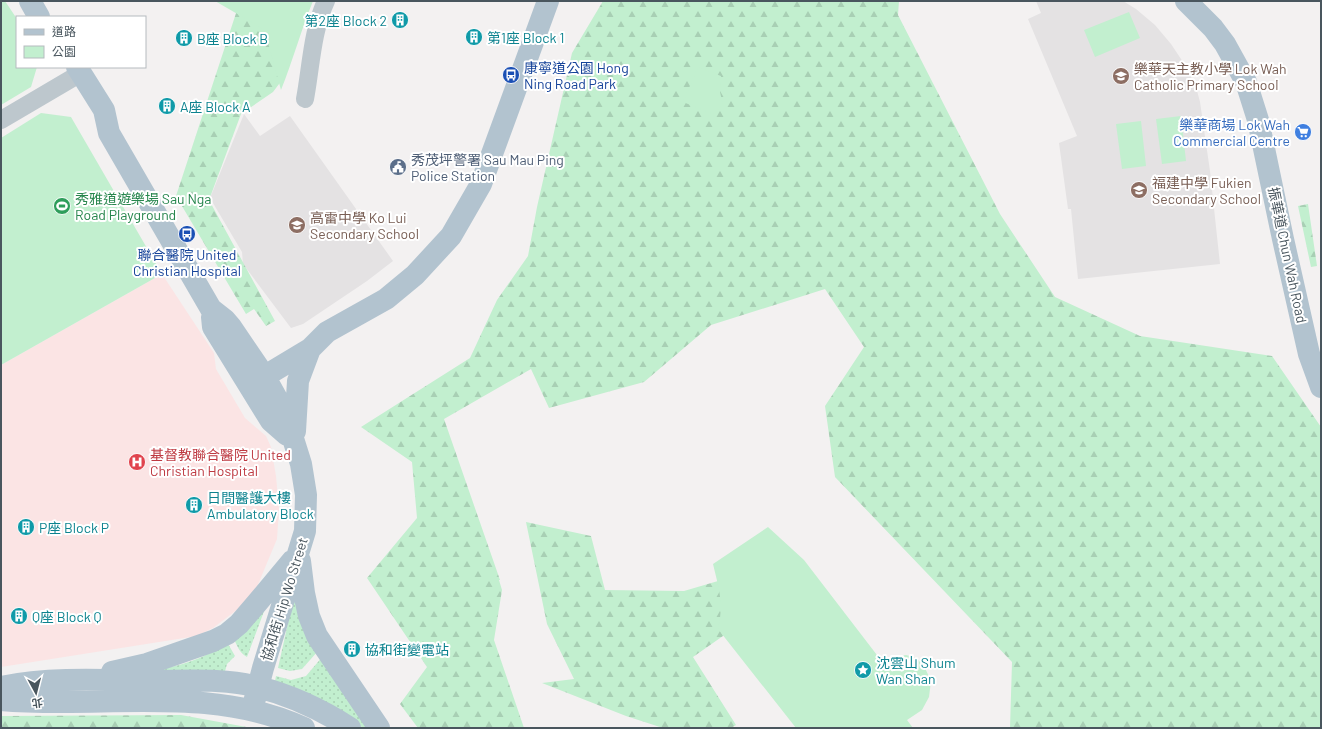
<svg xmlns="http://www.w3.org/2000/svg" width="1322" height="729" font-family="Barlow,'Noto Sans TC',sans-serif">
<defs>
<pattern id="grass-dots" width="8" height="8" patternUnits="userSpaceOnUse"><rect width="8" height="8" fill="#c2efcf"/><path d="M2 2h.1M6 6h.1" fill="none" stroke="#a8cfb4" stroke-width="1.8" stroke-linecap="round"/></pattern>
<pattern id="forest-firs" width="22" height="20" patternUnits="userSpaceOnUse"><rect width="22" height="20" fill="#c2efcf"/><path d="M5 1l3.5 6h-7zM16 11l3.5 6h-7z" fill="#a8cfb4"/></pattern>
</defs>
<rect width="100%" height="100%" fill="#f3f1f1"/>
<path fill="#e4e2e3" d="M 1036,1 L 1123,1 L 1136,9 L 1155,25 L 1171,44 L 1185,65 L 1196,87 L 1200,102 L 1210,171 L 1220,264 L 1078,279 L 1071,209 L 1068,209 L 1059,143 L 1077,136 L 1028,19 L 1041,13 Z
M 244,114 L 260,136 L 290,116 L 393,261 L 367,281 L 303,324 L 291,328 L 243,264 L 242,252 L 210,198 Z"/>
<path fill="#fbe4e4" d="M 162,274 L 214,353 L 216,369 L 245,418 L 266,436 L 271,447 L 276,476 L 279,509 L 277,539 L 257,587 L 242,606 L 213,628 L 197,636 L 1,667 L 1,365 Z"/>
<path fill="url(#grass-dots)" d="M 296,587 L 318,651 L 302,669 L 290,671 L 278,668 Z
M 266,606 L 247,657 C 239,653 237,645 233,637 Z
M 227,642 L 235,656 L 227,664 L 224,675 L 149,671 C 179,666 201,661 227,642 Z
M 323,656 L 372,728 L 363,728 L 351,719 L 275,681 L 276,676 L 291,680 L 306,676 Z"/>
<path fill="url(#forest-firs)" d="M 240,1 L 286,30 L 282,80 L 273,92 L 241,114 L 209,200 L 275,321 L 266,326 L 254,309 L 246,314 L 176,196 Z
M 603,1 L 899,1 L 898,15 L 1000,214 L 1055,297 L 1140,336 L 1272,356 L 1321,427 L 1321,728 L 1010,728 L 1012,662 L 835,477 L 825,406 L 864,347 L 825,289 L 711,325 L 644,382 L 549,408 L 531,369 L 444,419 L 500,580 L 499,580 L 502,590 L 494,640 L 524,728 L 418,728 L 400,704 L 427,667 L 367,578 L 417,518 L 412,462 L 361,427 L 470,358 L 497,300 L 528,256 L 537,207 L 572,53 Z
M 1308,204 L 1317,266 L 1311,267 L 1298,206 Z
M 526,522 L 591,536 L 605,590 L 684,591 L 766,567 L 787,591 L 693,657 L 736,725 L 731,728 L 663,728 L 626,716 L 542,683 L 574,679 L 547,624 Z
M 181,715 L 252,728 L 1,728 L 1,716 Z"/>
<path fill="#c2efcf" d="M 1,1 L 5,1 L 17,19 L 17,67 L 37,67 L 31,87 L 1,105 Z
M 215,1 L 313,1 C 301,30 293,60 281,90 L 267,39 L 270,33 Z
M 1129,12 L 1140,38 L 1095,57 L 1084,30 Z
M 698,67 L 721,76 L 720,92 L 723,105 L 713,114 L 683,102 Z
M 41,113 L 71,117 L 162,274 L 1,365 L 1,138 Z
M 1181,116 L 1186,161 L 1162,164 L 1156,119 Z
M 1141,121 L 1146,166 L 1122,169 L 1116,124 Z
M 768,527 L 804,560 L 880,659 L 906,655 L 917,658 L 925,668 L 931,681 L 929,697 L 922,710 L 907,720 L 913,728 L 796,728 L 718,629 C 724,603 719,589 713,564 Z"/>
<g fill="none" stroke-linecap="round" stroke-linejoin="round">
<path stroke="#bdc7cd" stroke-width="18" d="M 305,99 C 311,67 312,31 326,1
M 1,120 L 81,73"/>
<path stroke="#b2c3cf" stroke-width="22" d="M 30,1 L 39,17
M 1186,1 L 1213,28 L 1225,44 L 1246,82 L 1258,120 L 1283,239 L 1309,354 L 1321,387
M 77,67 L 104,110 L 109,133 L 211,309 L 225,320 L 231,327 L 265,377 L 285,413 L 301,464 L 306,495 L 305,531 L 263,668 L 252,710
M 212,317 L 213,327 L 271,421 L 287,435
M 250,385 L 310,349 L 327,332 L 386,299 L 415,275 L 451,236 L 481,184 L 548,1
M 295,431 L 298,381 L 310,349
M 300,561 L 304,593 L 309,616 L 317,636 L 379,728
M 112,672 L 147,664 L 213,641 L 227,634 L 239,624 L 257,603 L 292,561
M 1,687 C 50,677 102,680 153,681 C 187,681 224,678 258,687 C 290,695 322,710 350,728
M 1,700 C 102,709 209,684 304,728"/>
</g>
<defs>
<g id="building-disc" transform="scale(0.9)"><circle r="9.5" fill="#0f9aa8" stroke="#fff"/><path d="M-4-6H4V6H1V3H-1V6H-4ZM-2.5-4.3h1.7v1.8h-1.7ZM.8-4.3h1.7v1.8H.8ZM-2.5-1h1.7V.8h-1.7ZM.8-1h1.7V.8H.8Z" fill="#fff"/></g>
<g id="bus-disc" transform="scale(0.9)"><circle r="9.5" fill="#1a4fb4" stroke="#fff"/><path d="M-5-6H5V4H4V6H2V4H-2V6H-4V4H-5ZM-3.5-4V0h7V-4ZM-3.5 1.2v1.5H-2V1.2ZM2 1.2v1.5H3.5V1.2Z" fill="#fff"/></g>
<g id="school-disc" transform="scale(0.9)"><circle r="9.5" fill="#8d6e63" stroke="#fff"/><path d="M0-5L7-2L0 1L-7-2ZM-4 1L0 2.5L4 1V4Q0 6-4 4Z" fill="#fff"/></g>
<g id="supermarket-disc" transform="scale(0.9)"><circle r="9.5" fill="#3f7fe0" stroke="#fff"/><path d="M-6-5.5h2.5l.6 2H6L4.5 2H-2.5L-4.4-4H-6ZM-1.5 3.2a1.3 1.3 0 1 0 .1 0ZM3 3.2a1.3 1.3 0 1 0 .1 0Z" fill="#fff"/></g>
<g id="civic-disc" transform="scale(0.9)"><circle r="9.5" fill="#5c6f8a" stroke="#fff"/><path d="M-.6-6.5H3V-4.5H.6V-3L4-1V1h2V6H-6V1h2V-1L-.6-3ZM-1.2 2.5V6h2.4V2.5Z" fill="#fff"/></g>
<g id="stadium-disc" transform="scale(0.9)"><circle r="9.5" fill="#2e9e5b" stroke="#fff"/><path d="M0-5a6.5 5 0 1 0 0 10a6.5 5 0 1 0 0-10ZM-3.5-1.8h7v3.6h-7Z" fill="#fff"/></g>
<g id="hospital-disc" transform="scale(0.9)"><circle r="9.5" fill="#e0444e" stroke="#fff"/><path d="M-5-5h3v3.5h4V-5h3V5h-3V1.5h-4V5h-3Z" fill="#fff"/></g>
<g id="sight-disc" transform="scale(0.9)"><circle r="9.5" fill="#0f9aa8" stroke="#fff"/><path d="M0-6L1.8-2.2L6-1.7L2.9 1.2L3.7 5.4L0 3.3L-3.7 5.4L-2.9 1.2L-6-1.7L-1.8-2.2Z" fill="#fff"/></g>
</defs>
<g fill-rule="evenodd">
<use href="#building-disc" x="400" y="20"/>
<use href="#building-disc" x="474" y="37"/>
<use href="#building-disc" x="184" y="38"/>
<use href="#bus-disc" x="511" y="75"/>
<use href="#school-disc" x="1121" y="76"/>
<use href="#building-disc" x="167" y="106"/>
<use href="#supermarket-disc" x="1303" y="132"/>
<use href="#civic-disc" x="398" y="167"/>
<use href="#school-disc" x="1139" y="190"/>
<use href="#stadium-disc" x="62" y="206"/>
<use href="#school-disc" x="297" y="225"/>
<use href="#bus-disc" x="187" y="234"/>
<use href="#hospital-disc" x="137" y="462"/>
<use href="#building-disc" x="194" y="505"/>
<use href="#building-disc" x="26" y="527"/>
<use href="#building-disc" x="19" y="616"/>
<use href="#building-disc" x="352" y="649"/>
<use href="#sight-disc" x="863" y="670"/>
</g>
<g text-anchor="middle" dominant-baseline="central" stroke-width="4" stroke-linejoin="round" paint-order="stroke">
<g font-size="14" fill="#0d838f" stroke="#fff" text-anchor="start">
<text x="387" y="20" text-anchor="end">第2座 Block 2</text>
<text x="487" y="37">第1座 Block 1</text>
<text x="197" y="38">B座 Block B</text>
<text x="180" y="106">A座 Block A</text>
<text x="207" y="497">日間醫護大樓<tspan x="207" dy="16">Ambulatory Block</tspan></text>
<text x="39" y="527">P座 Block P</text>
<text x="32" y="616">Q座 Block Q</text>
<text x="365" y="649">協和街變電站</text>
<text x="876" y="662">沈雲山 Shum<tspan x="876" dy="16">Wan Shan</tspan></text>
</g>
<g font-size="14" fill="#164399" stroke="#fff" text-anchor="start">
<text x="524" y="67">康寧道公園 Hong<tspan x="524" dy="16">Ning Road Park</tspan></text>
<text x="187" y="254" text-anchor="middle">聯合醫院 United<tspan x="187" dy="16">Christian Hospital</tspan></text>
</g>
<g font-size="14" fill="#785e54" stroke="#fff" text-anchor="start">
<text x="1134" y="68">樂華天主教小學 Lok Wah<tspan x="1134" dy="16">Catholic Primary School</tspan></text>
<text x="1152" y="182">福建中學 Fukien<tspan x="1152" dy="16">Secondary School</tspan></text>
<text x="310" y="217">高雷中學 Ko Lui<tspan x="310" dy="16">Secondary School</tspan></text>
</g>
<g font-size="14" fill="#366cbe" stroke="#fff" text-anchor="end">
<text x="1290" y="124">樂華商場 Lok Wah<tspan x="1290" dy="16">Commercial Centre</tspan></text>
</g>
<g font-size="14" fill="#4e5e75" stroke="#fff" text-anchor="start">
<text x="411" y="159">秀茂坪警署 Sau Mau Ping<tspan x="411" dy="16">Police Station</tspan></text>
</g>
<g font-size="14" fill="#27864d" stroke="#fff" text-anchor="start">
<text x="75" y="198">秀雅道遊樂場 Sau Nga<tspan x="75" dy="16">Road Playground</tspan></text>
</g>
<g font-size="14" fill="#49565e" stroke="#fff">
<text transform="translate(1288 255) rotate(78)">振華道 Chun Wah Road</text>
<text transform="translate(284 599) rotate(-73)">協和街 Hip Wo Street</text>
</g>
<g font-size="14" fill="#be3a42" stroke="#fff" text-anchor="start">
<text x="150" y="454">基督教聯合醫院 United<tspan x="150" dy="16">Christian Hospital</tspan></text>
</g>
</g>
<rect width="1322" height="729" fill="none" stroke="#49565e" stroke-width="4"/>
<rect x="16" y="16" width="130" height="52" fill="#ffffff" stroke="#b6bbbf"/>
<rect x="24" y="29" width="20" height="6" fill="#b2c3cf" stroke="#b6bbbf"/>
<text x="52" y="36" font-size="12" fill="#49565e">道路</text>
<rect x="24" y="46" width="20" height="12" fill="#c2efcf" stroke="#b6bbbf"/>
<text x="52" y="56" font-size="12" fill="#49565e">公園</text>
<g transform="translate(36 693) rotate(173)" stroke="#ffffff" stroke-width="3" paint-order="stroke">
<path d="M0-3L7 15L0 10L-7 15Z" fill="#49565e"/>
<text y="-6" font-size="11" font-weight="bold" text-anchor="middle" fill="#49565e">北</text>
</g>
</svg>
